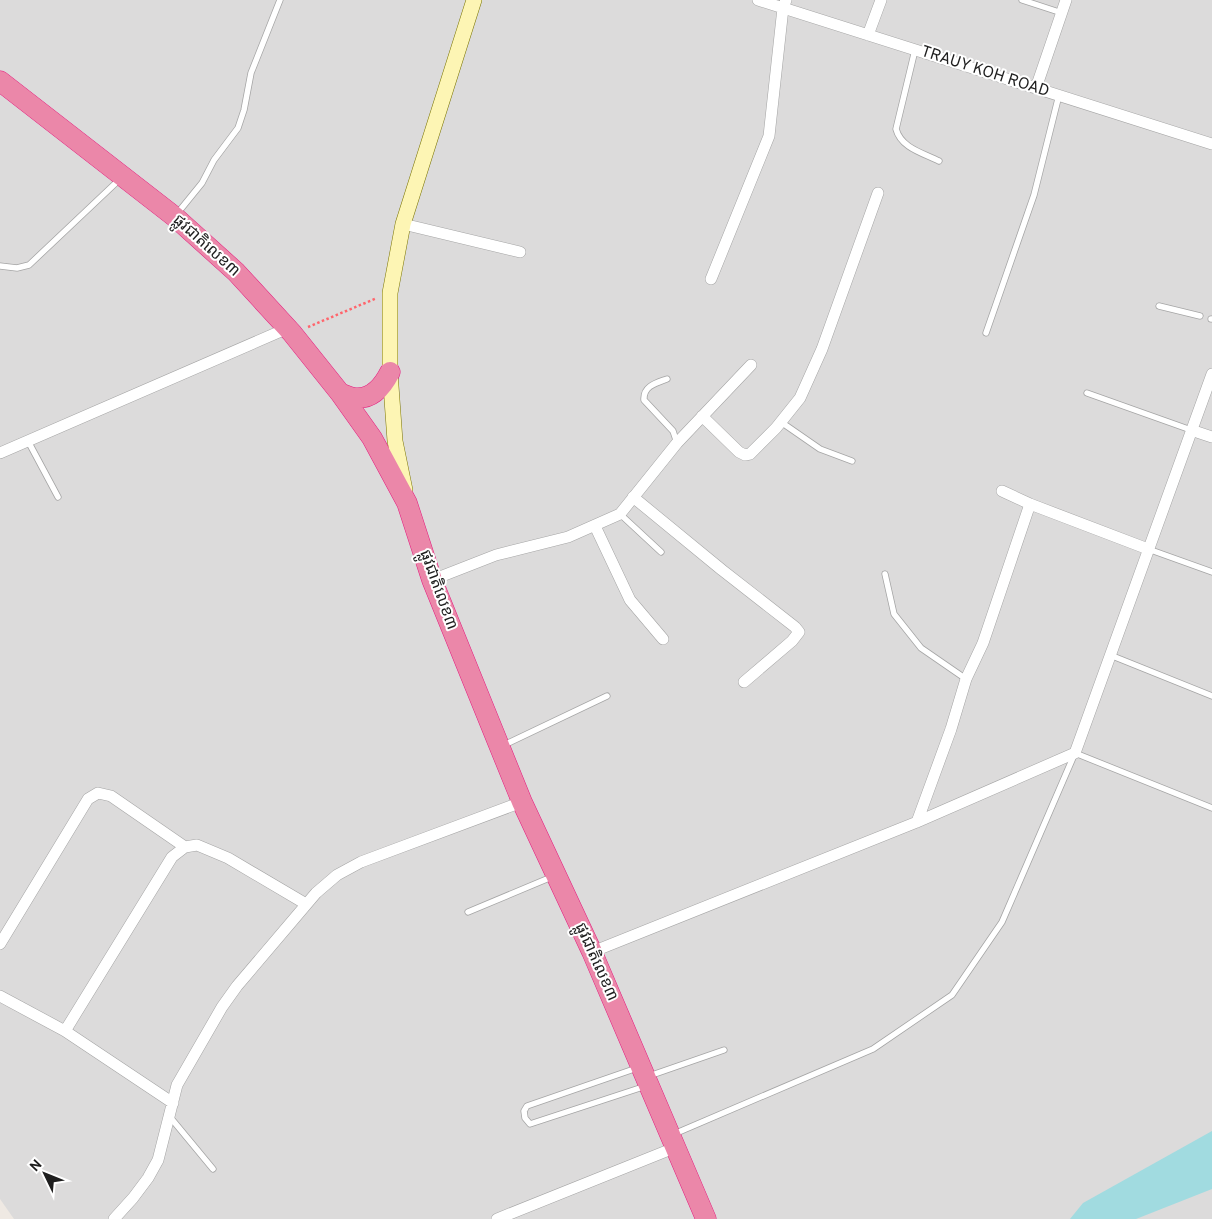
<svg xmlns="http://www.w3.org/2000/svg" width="1212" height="1219" font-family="Overpass,'Noto Sans Khmer',sans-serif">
<rect width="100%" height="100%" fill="#efe9e3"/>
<path fill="#dcdbdb" d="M 0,0 L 1212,0 L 1212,1219 L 14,1219 L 0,1199 Z"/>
<path fill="#a1dbe0" d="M 1212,1131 L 1212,1189 L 1136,1219 L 1070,1219 L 1083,1203 Z"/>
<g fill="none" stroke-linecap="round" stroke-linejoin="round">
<g stroke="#a5a5a5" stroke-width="7">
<path id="lane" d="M 1022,0 L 1062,13
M 915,50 L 896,129 C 901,148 923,153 939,161
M 176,215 L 202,183 L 214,160 L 238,128 L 244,110 L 251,73 L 280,0
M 0,266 L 17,268 L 29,265 L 120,179
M 1159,306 L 1200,316
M 1211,319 L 1212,319
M 986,333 L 1034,195 L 1059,95
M 667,379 C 656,383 643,386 644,400 L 673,431 L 677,443
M 1087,393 L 1191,430
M 781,422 L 820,449 L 852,461
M 28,441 L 58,497
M 620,514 L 661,552
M 1148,549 L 1212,572
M 885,574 L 894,614 L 921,648 L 966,679
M 1110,655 L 1212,696
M 504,745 L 607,696
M 468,912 L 554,876
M 637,1068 L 527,1106 L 524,1111 L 525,1118 L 530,1124 L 646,1086
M 649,1076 L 724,1050
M 170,1117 L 213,1169
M 674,1134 L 873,1049 L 952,995 L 1002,922 L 1075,753 L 1212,808"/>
</g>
<g stroke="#a5a5a5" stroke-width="12">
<path id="street" d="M 758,0 L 1212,144
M 868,35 L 881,0
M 1036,88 L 1066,0
M 403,224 L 520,252
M 711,279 L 769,136 L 783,8 L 786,0
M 702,416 L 739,452 L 745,455 L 750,454 L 776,428 L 800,398 L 822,349 L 878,193
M 1191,430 L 1212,437
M 0,453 L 288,328
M 1002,491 L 1030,504 L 1148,549
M 633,497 L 722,570 L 795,627 L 799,632 L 792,641 L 744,682
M 595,526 L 630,600 L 663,639
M 432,580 L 496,555 L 568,537 L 620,514 L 677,443 L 751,365
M 917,822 L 951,729 L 966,679 L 983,643 L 1030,504
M 0,944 L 88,799 L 98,793 L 111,796 L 185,847
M 592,952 L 917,822 L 1075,753 L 1212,374
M 0,996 L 65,1031 L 173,1103
M 65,1031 L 172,857 L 185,847 L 197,845 L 228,858 L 306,904
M 114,1219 L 133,1198 L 148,1178 L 158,1160 L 177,1085 L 222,1007 L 237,986 L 316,893 L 337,875 L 361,862 L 522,802
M 497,1219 L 674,1148"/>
</g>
<g stroke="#7a7400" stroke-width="16">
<path id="secondary" d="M 405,490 L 395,441 L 390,372 L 390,293 L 403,224 L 474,0"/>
</g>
<g stroke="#e31b7e" stroke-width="21">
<path id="highway" d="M 0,81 L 175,217 L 236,272 L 292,333 L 340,393 L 372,438 L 407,503 L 432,580 L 522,802 L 592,952 L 706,1219
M 340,393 C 345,395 351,398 356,398 C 373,399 383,386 390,372"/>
</g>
<path stroke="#ff656c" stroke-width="2.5" stroke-dasharray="2.5 2.5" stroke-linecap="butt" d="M 308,327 L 377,298"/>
<use href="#lane" stroke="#fff" stroke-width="5.5"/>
<use href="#street" stroke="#fff" stroke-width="11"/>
<use href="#secondary" stroke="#fdf5b4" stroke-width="15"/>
<use href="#highway" stroke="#eb87a9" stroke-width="20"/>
</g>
<g text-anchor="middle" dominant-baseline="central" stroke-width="4" stroke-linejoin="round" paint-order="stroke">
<g font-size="16" fill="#1e1e1e" stroke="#fff">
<text transform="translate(985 72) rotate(18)">TRAUY KOH ROAD</text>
<text transform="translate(206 246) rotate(42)">ផ្លូវជាតិលេខ៣</text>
<text transform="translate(438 590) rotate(70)">ផ្លូវជាតិលេខ៣</text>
<text transform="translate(596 962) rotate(66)">ផ្លូវជាតិលេខ៣</text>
</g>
</g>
<g transform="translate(45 1174) rotate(313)" stroke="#ffffff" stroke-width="4" paint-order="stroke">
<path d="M0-4L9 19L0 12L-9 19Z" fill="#1e1e1e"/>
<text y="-8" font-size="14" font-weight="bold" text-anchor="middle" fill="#1e1e1e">N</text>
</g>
</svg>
